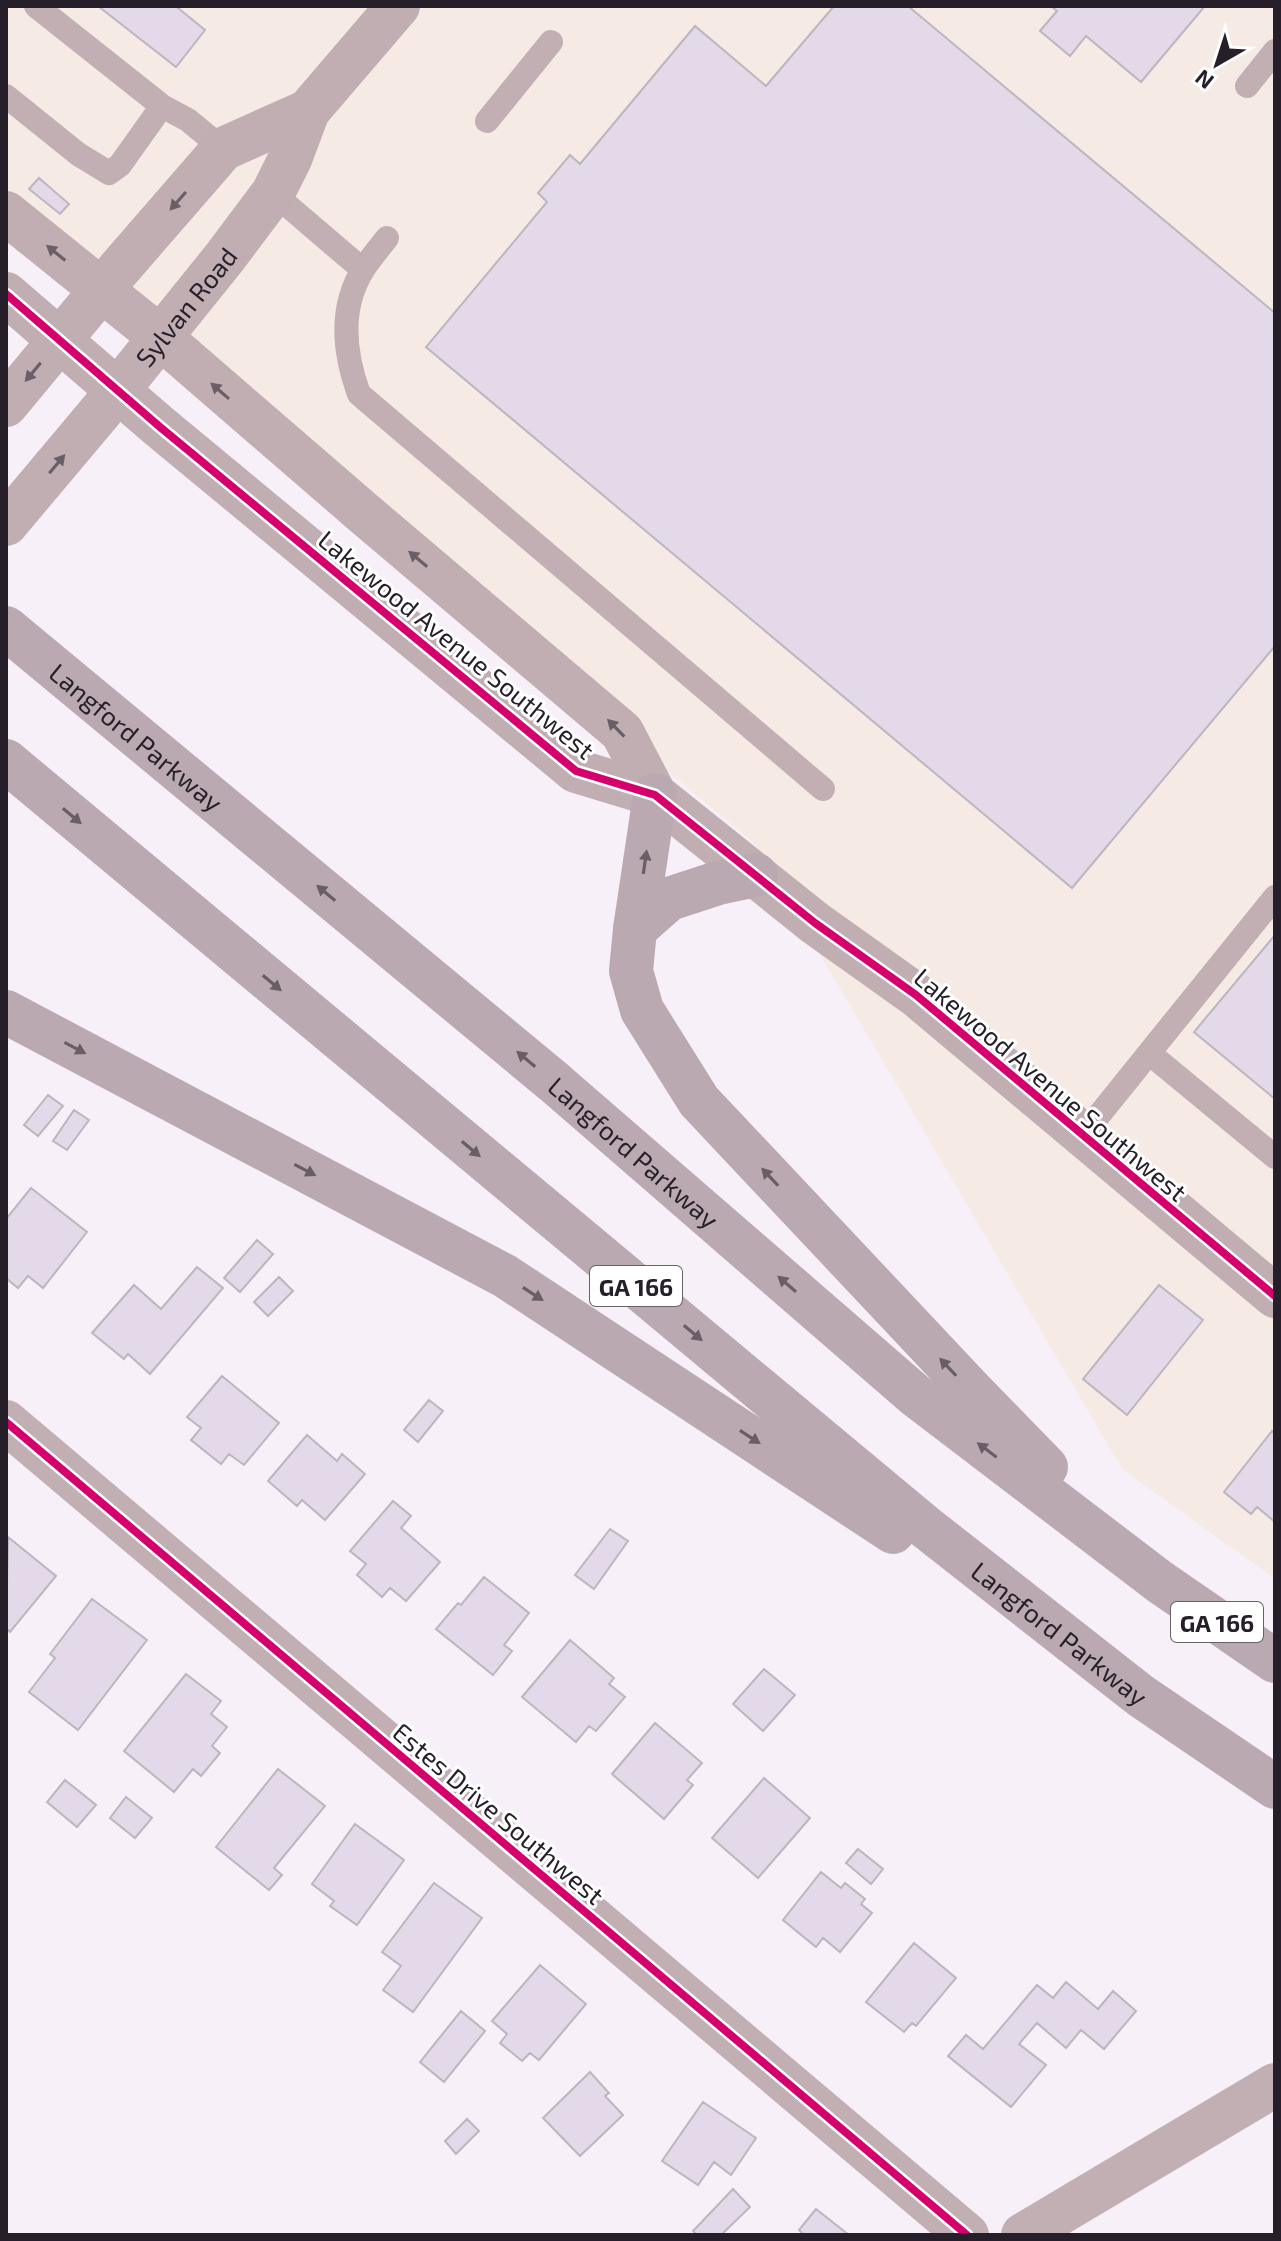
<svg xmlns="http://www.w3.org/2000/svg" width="1281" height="2241" font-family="'Exo 2',sans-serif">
<rect width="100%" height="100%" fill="#f7f0f9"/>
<path fill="#f5eae4" d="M 6,6 L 1275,6 L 1275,1579 L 1122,1469 L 756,845 L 6,218 Z"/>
<path fill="#e3d9e8" stroke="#bcb6bf" stroke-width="2" d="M 98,6 L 180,6 L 178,8 L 205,30 L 176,67 Z
M 834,6 L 908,6 L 1275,313 L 1275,646 L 1072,888 L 426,347 L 547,202 L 538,193 L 570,155 L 580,164 L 695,26 L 766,86 Z
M 1051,6 L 1205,6 L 1141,82 L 1086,36 L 1070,56 L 1040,31 L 1057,11 Z
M 39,178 L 69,204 L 60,214 L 29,189 Z
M 1275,935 L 1275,1099 L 1194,1032 Z
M 48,1095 L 63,1106 L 38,1136 L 24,1125 Z
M 74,1110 L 89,1120 L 67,1150 L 53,1141 Z
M 31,1188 L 87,1232 L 43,1288 L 28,1276 L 18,1288 L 6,1278 L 6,1219 Z
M 257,1240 L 273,1254 L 240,1292 L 224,1278 Z
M 197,1267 L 223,1288 L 150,1374 L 128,1354 L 124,1359 L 92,1333 L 134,1285 L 161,1309 Z
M 279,1277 L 293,1291 L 268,1316 L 254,1302 Z
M 1159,1285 L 1203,1320 L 1127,1415 L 1083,1379 Z
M 222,1376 L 279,1423 L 244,1465 L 229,1454 L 221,1464 L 191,1440 L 201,1428 L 187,1417 Z
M 429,1400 L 443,1411 L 418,1442 L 404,1430 Z
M 1272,1431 L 1275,1434 L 1275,1522 L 1257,1507 L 1251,1514 L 1224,1492 Z
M 307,1435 L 337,1461 L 342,1454 L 365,1474 L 325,1520 L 302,1500 L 297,1506 L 268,1481 Z
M 393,1501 L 411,1516 L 401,1528 L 440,1562 L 406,1601 L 390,1588 L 382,1597 L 357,1575 L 366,1564 L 350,1551 Z
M 610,1529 L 628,1541 L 594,1589 L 575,1575 Z
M 8,1537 L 56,1576 L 10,1632 L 6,1628 Z
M 484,1577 L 529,1613 L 504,1645 L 512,1651 L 493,1675 L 436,1629 L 458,1603 L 461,1605 Z
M 92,1599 L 147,1640 L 78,1730 L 29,1692 L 55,1658 L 50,1654 Z
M 570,1640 L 614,1678 L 609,1684 L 625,1697 L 596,1731 L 589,1726 L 576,1742 L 522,1697 Z
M 764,1669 L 795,1695 L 763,1731 L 733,1704 Z
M 186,1674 L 221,1701 L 211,1714 L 227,1727 L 212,1746 L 220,1753 L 201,1776 L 193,1769 L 174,1792 L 124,1751 Z
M 655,1723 L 702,1763 L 687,1780 L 693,1785 L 664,1819 L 612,1774 Z
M 278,1769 L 325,1806 L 274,1868 L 282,1875 L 269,1890 L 216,1847 Z
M 764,1778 L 810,1818 L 758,1878 L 712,1838 Z
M 65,1780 L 96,1805 L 77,1827 L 47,1802 Z
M 126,1797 L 152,1818 L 135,1838 L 110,1818 Z
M 355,1824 L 404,1860 L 357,1925 L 330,1906 L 334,1901 L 312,1884 Z
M 858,1849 L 883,1869 L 871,1884 L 846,1863 Z
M 821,1872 L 841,1888 L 845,1883 L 865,1899 L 861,1904 L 872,1913 L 840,1952 L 823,1938 L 816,1947 L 783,1920 Z
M 434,1883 L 482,1918 L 413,2012 L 383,1990 L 401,1966 L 382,1952 Z
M 914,1943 L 956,1978 L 916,2026 L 912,2023 L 904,2032 L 866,2002 Z
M 540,1965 L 586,2004 L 539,2060 L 530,2053 L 522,2061 L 500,2043 L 507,2034 L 492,2021 Z
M 1066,1982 L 1098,2009 L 1113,1991 L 1136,2011 L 1104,2049 L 1081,2030 L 1066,2048 L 1037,2023 L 1019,2044 L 1046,2065 L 1011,2107 L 948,2056 L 966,2035 L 983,2049 L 1037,1985 L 1053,1998 Z
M 461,2011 L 485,2031 L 444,2082 L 420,2062 Z
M 590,2072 L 609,2093 L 605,2096 L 623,2115 L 580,2156 L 543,2118 Z
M 703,2102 L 756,2138 L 731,2175 L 714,2162 L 698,2185 L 662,2161 Z
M 467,2119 L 479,2131 L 456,2154 L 445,2141 Z
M 733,2189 L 750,2207 L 721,2235 L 697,2235 L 693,2231 Z
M 816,2209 L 849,2235 L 804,2235 L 799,2230 Z"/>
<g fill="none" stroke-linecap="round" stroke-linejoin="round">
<path stroke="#c1afb4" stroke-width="24" d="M 36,6 L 162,106 L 188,120 L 223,149
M 1247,86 L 1275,51
M 6,96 L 78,154 L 109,173 L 120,165 L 162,106
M 487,121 L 551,42
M 273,193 L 363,270
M 387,238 C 379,248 371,258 364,268 C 339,307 344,353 359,394 L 823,789
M 1149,1053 L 1275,897
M 1083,1135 L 1149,1053 L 1275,1157"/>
<path stroke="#c1afb4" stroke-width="44" d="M 6,1422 L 967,2235
M 1023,2235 L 1275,2085"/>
<g stroke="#c0aeb3" stroke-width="44">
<path d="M 6,213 L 160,337 L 360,510 L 622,732 L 655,795"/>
<path d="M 6,294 L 160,427 L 576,771 L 655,795 L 815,923 L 916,995 L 1275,1296"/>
<path d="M 6,405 L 118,270 L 223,149 L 308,111"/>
<path id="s1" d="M 6,524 L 101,411 L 225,257 L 273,193 L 290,159 L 308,111 L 398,6"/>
</g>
<g stroke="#bba9b2" stroke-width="44">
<path id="s2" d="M 6,628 L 554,1082 L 915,1395 L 1160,1582 L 1275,1661"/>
<path id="s3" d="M 6,761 L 923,1525 L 1141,1696 L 1275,1787"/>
<path d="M 655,795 L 635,929 L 631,971 L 642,1010 L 699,1101 L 971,1390 L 1046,1467"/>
<path d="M 635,929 L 669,899 L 718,883 L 756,875"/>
<path d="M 6,1012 L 505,1276 L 893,1532"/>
</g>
<g stroke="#fff" stroke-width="13">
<path id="cycleway" d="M 6,294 L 160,427 L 576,771 L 655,795 L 815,923 L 916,995 L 1275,1296
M 6,1422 L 967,2235"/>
</g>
<use href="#cycleway" stroke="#d6006c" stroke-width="8"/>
</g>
<defs><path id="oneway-solid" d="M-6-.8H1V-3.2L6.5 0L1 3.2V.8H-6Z" transform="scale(2)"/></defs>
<g fill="#6b5f67">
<use href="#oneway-solid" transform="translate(178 201) rotate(131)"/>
<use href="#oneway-solid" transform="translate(56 253) rotate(-141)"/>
<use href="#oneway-solid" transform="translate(33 372) rotate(130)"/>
<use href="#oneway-solid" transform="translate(220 391) rotate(-139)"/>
<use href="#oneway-solid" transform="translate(57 464) rotate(-50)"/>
<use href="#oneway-solid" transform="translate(418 559) rotate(-140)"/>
<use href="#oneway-solid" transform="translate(616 728) rotate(-134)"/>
</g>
<g fill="#695d67">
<use href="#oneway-solid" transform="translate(72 816) rotate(40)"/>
<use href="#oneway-solid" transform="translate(645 862) rotate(-82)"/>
<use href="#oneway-solid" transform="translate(326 893) rotate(-140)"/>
<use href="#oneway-solid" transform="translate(272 983) rotate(40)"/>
<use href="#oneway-solid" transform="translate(75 1048) rotate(28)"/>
<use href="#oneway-solid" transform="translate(526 1059) rotate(-140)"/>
<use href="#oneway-solid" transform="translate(471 1149) rotate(40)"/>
<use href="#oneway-solid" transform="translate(305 1170) rotate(28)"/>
<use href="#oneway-solid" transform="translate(770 1177) rotate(-133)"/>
<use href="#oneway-solid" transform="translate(787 1284) rotate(-139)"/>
<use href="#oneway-solid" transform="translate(533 1294) rotate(33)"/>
<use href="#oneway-solid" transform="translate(693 1333) rotate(40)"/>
<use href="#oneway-solid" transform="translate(948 1367) rotate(-133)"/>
<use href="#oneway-solid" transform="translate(750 1437) rotate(33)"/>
<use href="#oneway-solid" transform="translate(987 1450) rotate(-143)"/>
</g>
<g text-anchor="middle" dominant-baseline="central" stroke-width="6" stroke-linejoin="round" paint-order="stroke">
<g fill="#fff" stroke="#676269" stroke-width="2">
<rect x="590" y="1266" width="92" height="40" rx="6"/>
<rect x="1171" y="1602" width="92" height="40" rx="6"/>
</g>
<g font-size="24" font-weight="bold" fill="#261f29">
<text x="636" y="1286">GA 166</text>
<text x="1217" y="1622">GA 166</text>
</g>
<g font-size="26" fill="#261f29" stroke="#fff">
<text stroke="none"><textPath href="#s1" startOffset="282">Sylvan Road</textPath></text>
<text transform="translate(457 644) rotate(39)">Lakewood Avenue Southwest</text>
<text stroke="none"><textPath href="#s2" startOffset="170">Langford Parkway</textPath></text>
<text transform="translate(1051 1084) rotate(40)">Lakewood Avenue Southwest</text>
<text stroke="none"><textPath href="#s2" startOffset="818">Langford Parkway</textPath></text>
<text stroke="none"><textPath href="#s3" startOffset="1368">Langford Parkway</textPath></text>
<text transform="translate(499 1813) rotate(40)">Estes Drive Southwest</text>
</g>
</g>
<rect width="1281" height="2241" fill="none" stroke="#261f29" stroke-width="16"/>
<g transform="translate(1217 64) rotate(219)" stroke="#ffffff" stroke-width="6" paint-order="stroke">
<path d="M0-6L14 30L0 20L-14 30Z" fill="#261f29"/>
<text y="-12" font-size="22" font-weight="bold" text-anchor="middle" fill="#261f29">N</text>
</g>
</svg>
